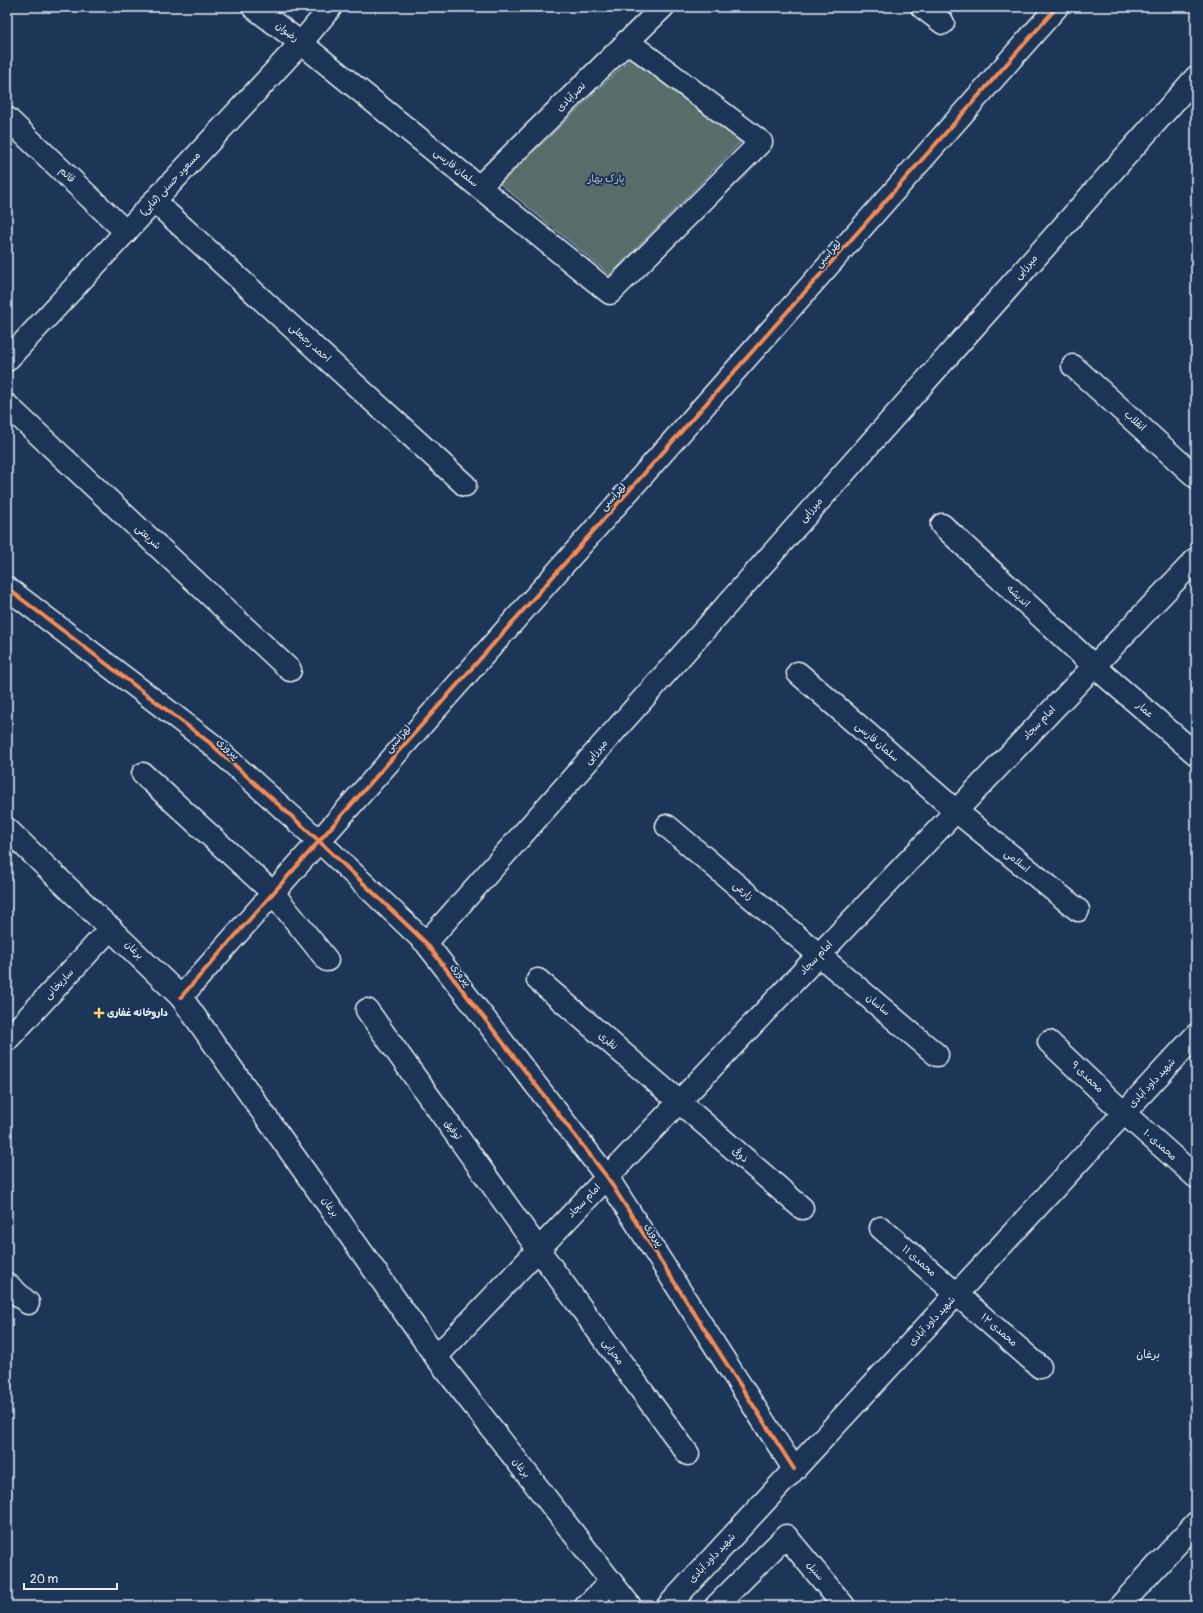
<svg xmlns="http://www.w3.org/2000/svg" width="1203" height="1613" font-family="Pangolin,'Playpen Sans Arabic',sans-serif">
<rect width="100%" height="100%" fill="#1d3557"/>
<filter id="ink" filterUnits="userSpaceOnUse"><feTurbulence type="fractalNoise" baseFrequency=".025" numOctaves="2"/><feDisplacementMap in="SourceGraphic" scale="8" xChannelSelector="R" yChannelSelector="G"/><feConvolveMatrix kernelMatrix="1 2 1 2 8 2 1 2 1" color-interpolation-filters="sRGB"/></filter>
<g filter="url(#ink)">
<path fill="#546e6b" stroke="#9eb0b2" d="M 630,59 L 741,142 L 610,275 L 500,184 Z"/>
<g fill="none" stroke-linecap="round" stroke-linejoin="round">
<g stroke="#e8f1f8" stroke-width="25">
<path id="minor" d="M 253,7 L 301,43 L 610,293 L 761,142 L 627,41
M 922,7 L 943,23
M 7,118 L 126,232
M 479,187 L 663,7
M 154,201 L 465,485
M 1073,366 L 1196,477
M 7,405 L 290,670
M 942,525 L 1094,666 L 1196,754
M 7,588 L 210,743 L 319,841 L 426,943 L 607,1177 L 794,1469
M 798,673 L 956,811 L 1078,910
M 143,774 L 273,893 L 327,960
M 667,826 L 937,1055
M 426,943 L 1196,77
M 538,980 L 802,1208
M 181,997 L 1057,7
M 367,1010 L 538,1249 L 688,1454
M 7,1040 L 111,928
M 1049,1042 L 1124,1113 L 1196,1177
M 881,1228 L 1040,1367
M 7,1284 L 28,1303
M 436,1357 L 1196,559
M 668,1606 L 1196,1035
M 716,1606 L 786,1536 L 844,1606"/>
</g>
<g stroke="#e8f1f8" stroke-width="25">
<path id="tertiary" d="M 7,360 L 301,43 L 331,7
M 586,1606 L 610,1583"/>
</g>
<g stroke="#e8f1f8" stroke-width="25">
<path id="secondary" d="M 7,829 L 181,997 L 436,1357 L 630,1606
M 1120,1606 L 1196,1523"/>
</g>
<use href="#minor" stroke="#1d3557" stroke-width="22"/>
<use href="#tertiary" stroke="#1d3557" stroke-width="22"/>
<use href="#secondary" stroke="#1d3557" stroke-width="22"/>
<g stroke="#1d3557" stroke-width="6">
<path id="cycleway" d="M 7,588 L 210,743 L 319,841 L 426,943 L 607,1177 L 794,1469
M 181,997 L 1057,7"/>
</g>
<use href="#cycleway" stroke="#f68b52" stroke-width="4"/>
</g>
</g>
<path fill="#ffd166" stroke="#1d3557" stroke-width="1.5" d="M97 1007h4v4h4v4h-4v4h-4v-4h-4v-4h4z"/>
<g text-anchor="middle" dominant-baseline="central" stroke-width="4" stroke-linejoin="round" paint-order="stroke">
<g font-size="10" fill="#e8f1f8" stroke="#1d3557">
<text transform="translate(287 32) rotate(37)">رضوان</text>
<text transform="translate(571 97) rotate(-45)">نصرآبادی</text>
<text transform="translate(456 168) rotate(39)">سلمان فارسی</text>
<text transform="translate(67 175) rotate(44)">قائم</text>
<text transform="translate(170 184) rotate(-47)">مسعود حسنی (ثنایی)</text>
<text transform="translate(828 254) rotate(-48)">لهراسبی</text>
<text transform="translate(1026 267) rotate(-48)">میرزایی</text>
<text transform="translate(310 343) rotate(42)">احمد رجبعلی</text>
<text transform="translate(1135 421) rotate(42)">انقلاب</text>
<text transform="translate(613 497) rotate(-48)">لهراسبی</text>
<text transform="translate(811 510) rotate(-48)">میرزایی</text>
<text transform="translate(148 537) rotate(43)">شریعتی</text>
<text transform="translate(1018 596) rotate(43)">اندیشه</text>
<text transform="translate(1145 710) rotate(41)">عمار</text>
<text transform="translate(1039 723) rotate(-46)">امام سجاد</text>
<text transform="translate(398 739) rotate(-48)">لهراسبی</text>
<text transform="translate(877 742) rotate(41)">سلمان فارسی</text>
<text transform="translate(228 749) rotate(42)">پیروزی</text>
<text transform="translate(596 752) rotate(-48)">میرزایی</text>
<text transform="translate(1017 861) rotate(39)">اسلامی</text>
<text transform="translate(743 891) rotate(40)">زارعی</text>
<text transform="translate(134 950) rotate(44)">برغان</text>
<text transform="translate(816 958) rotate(-46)">امام سجاد</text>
<text transform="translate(461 975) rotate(52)">پیروزی</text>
<text transform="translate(59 984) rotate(-47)">ساریخانی</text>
<text transform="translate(878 1005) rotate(40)">ساسان</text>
<text transform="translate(608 1041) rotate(41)">نظری</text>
<text transform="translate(1087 1077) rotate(44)">محمدی ۹</text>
<text transform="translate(1152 1083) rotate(-47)">شهید داود آبادی</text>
<text transform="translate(453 1130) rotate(54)">توفیق</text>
<text transform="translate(1160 1145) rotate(42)">محمدی ۱۰</text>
<text transform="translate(740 1155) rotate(40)">ذوقی</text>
<text transform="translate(584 1201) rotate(-46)">امام سجاد</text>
<text transform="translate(330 1207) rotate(55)">برغان</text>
<text transform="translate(654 1235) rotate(57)">پیروزی</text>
<text transform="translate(919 1261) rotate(41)">محمدی ۱۱</text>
<text transform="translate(932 1321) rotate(-47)">شهید داود آبادی</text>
<text transform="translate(999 1330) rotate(41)">محمدی ۱۲</text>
<text transform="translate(613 1352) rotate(54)">محرابی</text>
<text transform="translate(521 1468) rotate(52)">برغان</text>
<text transform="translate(712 1558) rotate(-47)">شهید داود آبادی</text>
<text transform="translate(815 1571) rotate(50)">سنبل</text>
</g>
<g font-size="10" fill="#b4c3c7" stroke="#1d3557">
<text x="606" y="179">پارک‌ بهار</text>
</g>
<g font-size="10" font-weight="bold" fill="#e8f1f8" stroke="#1d3557" text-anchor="start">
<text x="107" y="1013">داروخانه غفاری</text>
</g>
<g font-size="11" fill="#e8f1f8" stroke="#1d3557">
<text x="1148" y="1354">برغان</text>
</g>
</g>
<rect width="1203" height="1613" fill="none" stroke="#1d3557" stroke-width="24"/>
<rect x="12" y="12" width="1179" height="1589" fill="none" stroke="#e8f1f8" stroke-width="1.5" filter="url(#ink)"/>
<path d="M24 1583v6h93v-6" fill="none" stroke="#e8f1f8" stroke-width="2"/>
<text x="30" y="1583" font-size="12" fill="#e8f1f8" stroke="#1d3557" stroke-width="3" paint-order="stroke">20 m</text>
</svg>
